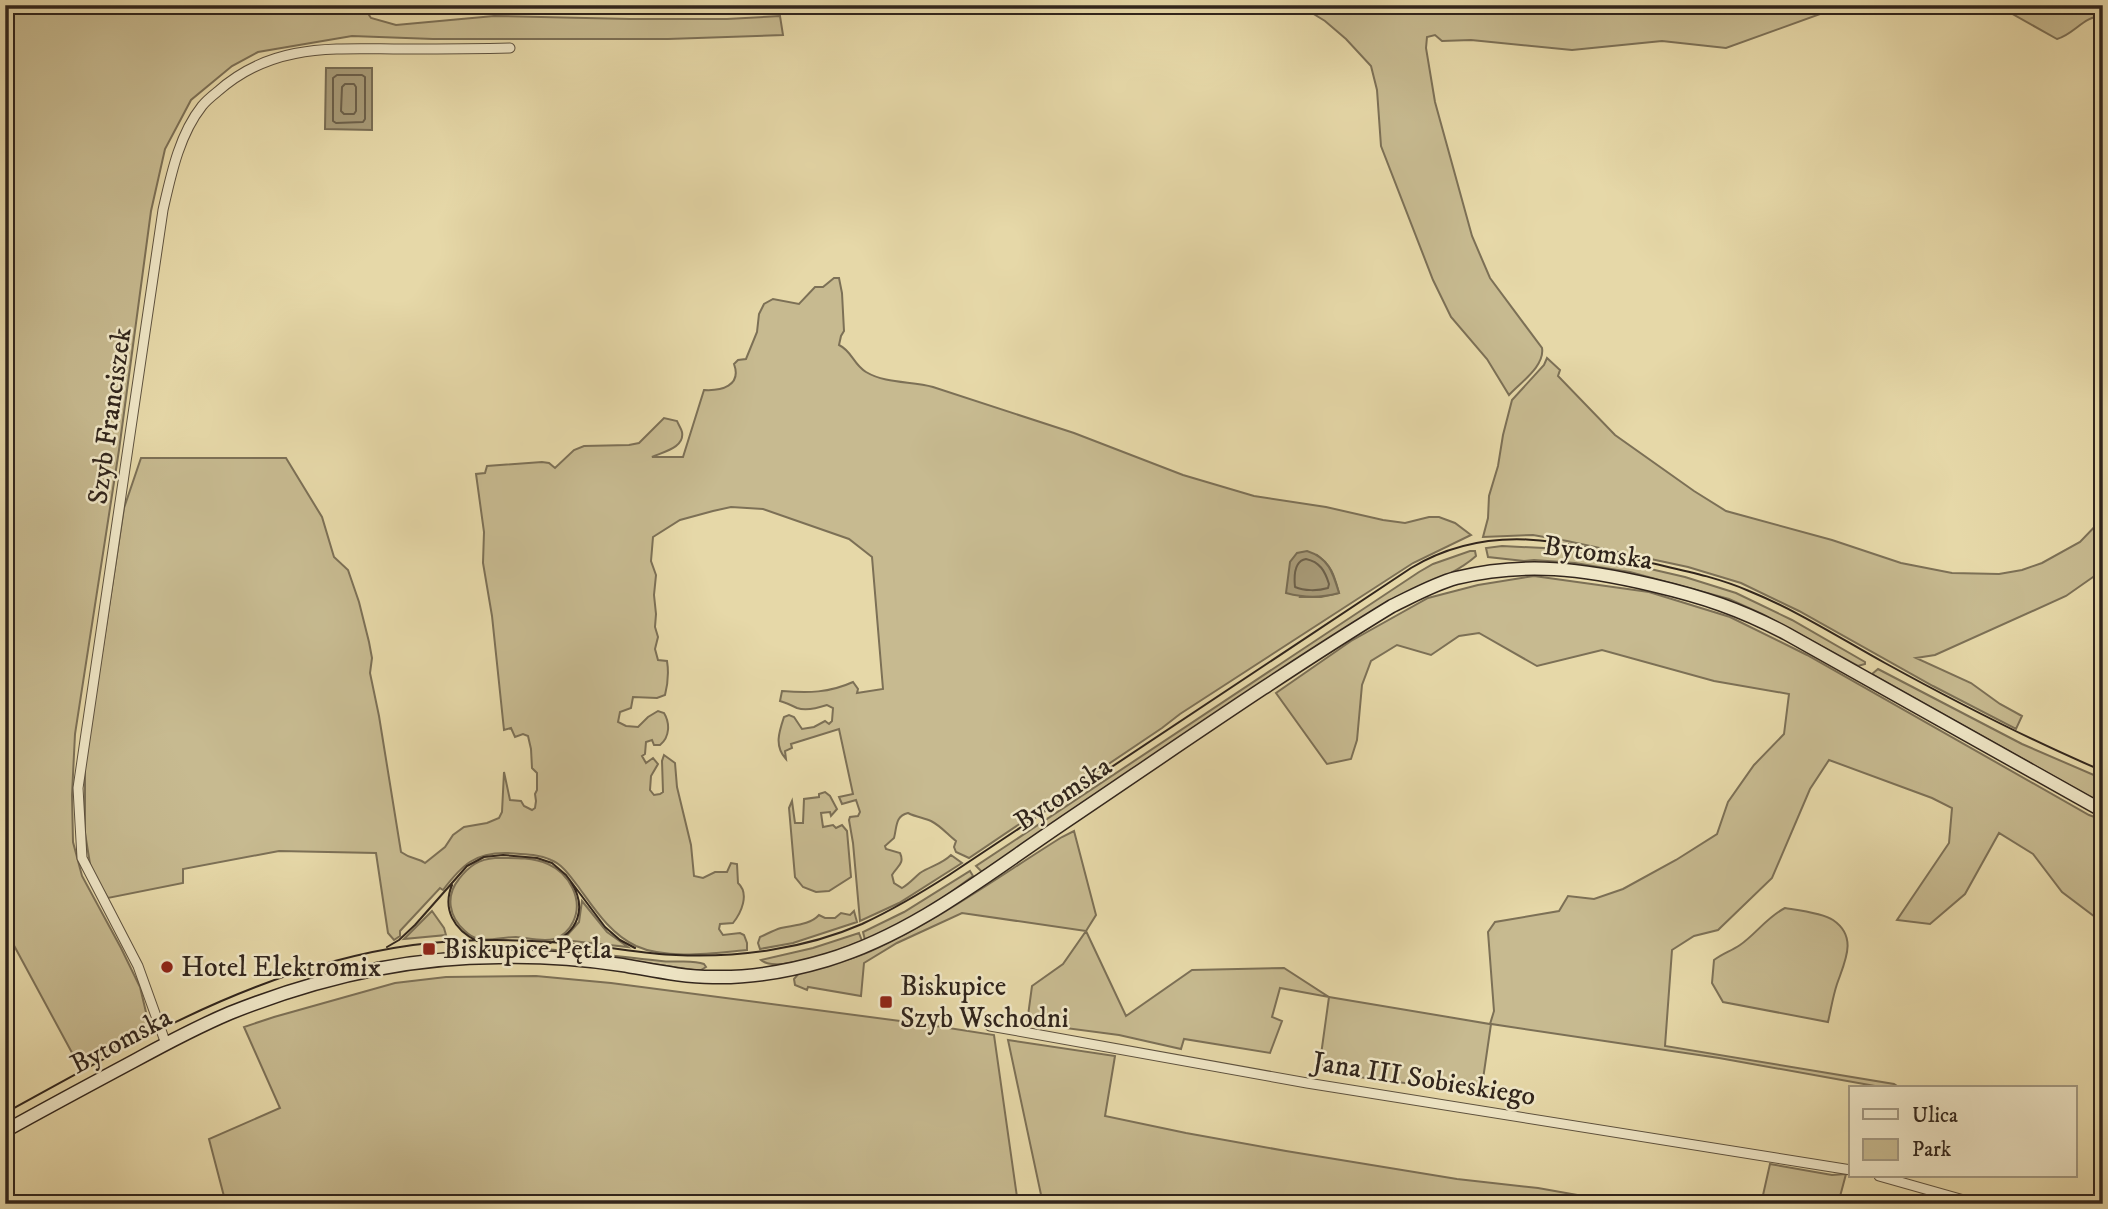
<svg xmlns="http://www.w3.org/2000/svg" width="2108" height="1209" font-family="'IM FELL DW Pica',serif">
<rect width="100%" height="100%" fill="#e6d8a8"/>
<filter id="stains"><feTurbulence type="fractalNoise" baseFrequency=".00286" numOctaves="4"/><feColorMatrix values="0 0 0 0 .2 0 0 0 0 .09 0 0 0 0 .02 0 0 0 .5 -.17"/></filter>
<radialGradient id="worn" r=".72"><stop offset=".6" stop-color="#630" stop-opacity="0"/><stop offset="1" stop-color="#630" stop-opacity=".3"/></radialGradient>
<path fill="#c7ba90" stroke="#7c7056" stroke-width="2" fill-rule="evenodd" d="M 19,5 L 364,5 L 365,9 L 371,18 L 396,25 L 494,16 L 630,19 L 727,19 L 780,16 L 783,35 L 668,39 L 433,39 L 352,36 L 258,52 L 232,66 L 191,100 L 165,149 L 151,211 L 119,450 L 75,734 L 72,795 L 73,842 L 82,876 L 121,948 L 140,987 L 150,1029 L 100,1054 L 77,1062 L 11,940 L 5,944 L 5,16 Z
M 1299,5 L 1845,5 L 1726,48 L 1662,41 L 1572,50 L 1471,40 L 1442,41 L 1435,35 L 1427,37 L 1426,48 L 1435,102 L 1472,236 L 1490,278 L 1542,348 C 1545,366 1521,382 1509,395 L 1487,359 L 1451,317 L 1433,280 L 1381,146 L 1377,90 L 1371,66 L 1346,39 L 1325,21 Z
M 1981,5 L 2103,5 L 2103,16 C 2083,16 2075,34 2057,39 L 2007,11 Z
M 834,278 L 839,278 L 842,293 L 844,331 L 841,336 L 839,345 C 852,351 853,364 866,372 C 886,384 912,381 933,387 L 1074,433 L 1183,475 L 1254,496 L 1326,507 L 1383,520 L 1405,523 L 1429,517 L 1439,517 L 1455,523 L 1471,535 L 1413,563 L 1180,714 L 1162,728 L 969,858 L 956,852 L 954,847 L 956,841 C 948,835 941,826 931,821 C 924,818 916,817 908,813 C 895,816 897,827 894,838 L 885,846 L 886,849 L 900,853 C 905,864 897,866 892,875 L 894,883 L 902,888 C 909,884 914,878 920,873 C 931,866 942,864 951,855 L 962,863 L 899,903 L 860,921 L 853,843 L 849,820 L 850,817 L 858,816 L 860,812 L 856,800 L 842,804 L 839,797 L 853,794 L 839,729 L 791,744 L 792,748 L 785,751 L 786,759 C 774,746 779,732 784,717 L 789,715 L 794,717 L 802,729 L 814,727 L 825,721 L 829,724 L 832,721 L 833,708 L 827,705 C 818,708 806,711 797,708 C 791,705 787,703 780,701 L 782,691 C 808,693 829,693 853,682 L 858,689 L 857,693 L 883,689 L 872,557 L 849,539 L 763,509 L 731,507 L 713,511 L 680,520 L 653,537 L 651,561 L 656,575 L 654,595 L 656,614 L 655,627 L 658,637 L 655,649 L 658,660 L 667,661 C 669,673 668,683 665,695 L 657,698 L 633,697 L 631,708 L 620,712 L 618,722 L 626,726 L 638,727 L 648,717 L 658,711 L 664,713 C 670,723 670,737 660,745 L 654,745 L 652,740 L 646,742 L 645,754 L 642,756 L 646,763 L 653,758 L 658,764 L 651,776 L 650,790 L 654,795 L 660,794 L 663,792 L 662,761 L 664,755 L 675,763 L 677,787 L 691,845 L 694,876 L 703,878 L 715,872 L 727,872 L 731,863 L 737,864 L 738,883 C 750,894 741,913 733,923 L 720,924 L 719,929 L 723,935 L 740,933 L 744,935 L 747,943 L 747,950 C 714,953 667,960 636,946 C 609,933 594,908 577,885 C 570,876 562,864 551,860 C 538,854 522,854 508,853 C 475,852 462,865 443,890 L 440,888 L 400,931 L 400,936 L 394,940 L 388,933 L 376,853 L 279,851 L 183,869 L 183,883 L 108,898 L 91,870 L 85,833 L 85,764 L 124,508 L 141,458 L 286,458 L 322,517 L 334,557 L 348,570 L 359,602 L 369,642 L 372,658 L 370,673 L 379,716 L 401,852 C 412,860 417,857 425,863 L 445,847 L 453,835 L 464,827 L 487,823 L 499,818 L 502,812 L 504,772 L 510,800 L 521,801 L 524,806 L 532,810 L 535,808 L 536,801 L 535,794 L 537,790 L 537,773 L 532,768 L 531,749 L 528,736 L 523,734 L 515,737 L 511,728 L 504,730 L 492,616 L 483,563 L 484,532 L 476,474 L 485,473 L 487,466 L 542,462 L 549,463 L 555,468 L 574,450 L 584,446 L 629,445 L 639,443 L 664,418 L 677,421 C 678,424 681,428 682,432 C 685,448 662,452 652,457 L 683,457 L 704,390 C 721,391 742,386 734,364 L 738,360 L 746,359 L 757,332 L 759,314 L 764,304 L 773,299 L 799,304 L 815,287 L 823,287 ZM 1317,555 C 1332,566 1334,575 1339,593 L 1321,597 L 1300,597 Z
M 1547,358 L 1560,370 L 1558,376 L 1615,435 L 1694,491 L 1726,511 L 1832,540 L 1901,563 L 1952,573 L 1999,574 L 2022,570 L 2042,563 L 2080,542 L 2103,518 L 2103,570 L 2066,596 L 1935,655 L 1916,658 L 1971,683 L 2000,704 L 2022,716 L 2016,729 L 1933,686 L 1799,611 L 1741,583 L 1688,567 L 1567,541 L 1533,535 L 1483,537 L 1488,518 L 1489,496 L 1498,466 L 1503,435 L 1512,400 L 1544,365 Z
M 1502,546 L 1564,549 L 1685,577 L 1736,593 L 1792,620 L 1865,662 L 1865,664 L 1858,666 L 1762,614 L 1729,599 L 1630,572 L 1599,567 L 1575,563 L 1534,560 L 1524,561 L 1488,557 L 1486,548 Z
M 1470,551 L 1475,551 L 1476,556 C 1457,573 1431,582 1408,592 L 983,873 L 976,866 L 1419,572 L 1433,564 Z
M 1534,576 L 1649,592 L 1730,617 L 1807,655 L 2089,815 L 2103,820 L 2103,923 L 2062,892 L 2033,854 L 1999,833 L 1965,894 L 1930,924 L 1897,920 L 1949,843 L 1952,808 L 1932,798 L 1829,760 L 1810,789 L 1772,878 L 1718,930 L 1694,936 L 1672,950 L 1665,1046 L 1894,1084 L 1900,1088 L 1875,1086 L 1719,1058 L 1491,1024 L 1481,1093 L 1328,1073 L 1320,1062 L 1329,997 L 1280,988 L 1272,1017 L 1282,1021 L 1270,1053 L 1184,1039 L 1181,1049 L 1119,1035 L 1027,1023 L 1032,986 L 1063,964 L 1086,931 L 962,913 L 897,943 L 864,963 L 861,996 L 808,987 L 807,990 L 795,985 L 794,979 L 799,973 C 823,966 848,961 871,951 C 936,922 1001,875 1062,837 L 1074,831 L 1096,915 L 1086,931 L 1126,1016 L 1192,970 L 1284,968 L 1329,997 L 1490,1024 L 1494,1011 L 1488,932 L 1495,922 L 1559,911 L 1568,896 L 1594,899 L 1623,889 L 1676,860 L 1717,834 L 1728,802 L 1754,765 L 1784,734 L 1789,694 L 1714,681 L 1602,650 L 1537,666 L 1479,633 L 1459,636 L 1431,655 L 1397,645 L 1371,661 L 1362,685 L 1357,740 L 1351,759 L 1327,764 L 1276,693 L 1351,641 L 1428,598 L 1478,585 Z
M 1878,669 L 2022,744 L 2103,779 L 2103,804 L 1872,674 Z
M 825,792 L 830,796 L 837,809 L 831,816 L 830,812 L 821,813 L 823,827 L 833,825 L 836,828 L 842,825 L 847,831 L 851,877 L 829,891 L 816,892 L 803,887 L 795,877 L 789,808 L 792,801 L 795,823 L 803,823 L 804,799 L 819,797 L 819,794 Z
M 495,858 C 512,858 532,857 548,864 C 569,873 584,900 573,922 C 570,929 562,937 554,939 C 543,942 528,938 516,937 C 504,937 490,941 479,939 C 473,938 468,934 465,931 C 449,917 445,896 459,879 C 469,866 479,859 495,858 Z
M 970,871 L 973,876 L 940,900 L 903,924 L 865,940 L 863,932 L 904,912 Z
M 582,901 L 607,932 L 628,947 L 563,940 L 579,922 Z
M 1785,908 C 1797,910 1823,913 1833,920 C 1858,937 1845,961 1837,984 C 1833,996 1831,1009 1828,1022 L 1723,1002 L 1712,983 L 1714,960 C 1722,954 1731,951 1740,945 C 1756,934 1767,917 1785,908 Z
M 432,911 L 444,928 L 446,935 L 404,939 Z
M 854,911 L 857,922 L 793,943 L 760,949 L 758,943 L 760,937 C 767,934 774,930 781,928 C 794,925 810,925 819,915 L 825,918 L 835,918 L 841,913 L 850,915 Z
M 859,933 L 862,941 C 843,949 776,974 761,960 L 813,948 Z
M 507,947 C 559,948 610,956 661,961 C 675,963 692,959 704,964 L 706,967 L 701,970 L 694,970 L 578,953 L 496,950 L 456,952 L 455,949 Z
M 536,976 L 611,983 L 923,1024 L 994,1035 L 1018,1204 L 226,1204 L 209,1139 L 280,1108 L 244,1027 L 274,1017 L 395,983 L 446,977 Z
M 1008,1040 L 1115,1056 L 1105,1116 L 1186,1133 L 1286,1151 L 1457,1179 L 1538,1188 L 1628,1204 L 1043,1204 Z
M 1770,1164 L 1832,1175 L 1846,1174 L 1838,1204 L 1761,1204 Z"/>
<path fill="#a89b78" stroke="#786c53" stroke-width="2" d="M 326,68 L 372,68 L 372,130 L 325,129 Z
M 1307,551 C 1329,558 1333,573 1339,593 C 1320,598 1305,598 1286,593 L 1290,562 L 1297,553 Z"/>
<g fill="none" stroke-linecap="round" stroke-linejoin="round">
<path stroke="#6c604a" stroke-width="2" d="M 337,75 L 362,75 L 365,77 L 365,119 L 363,122 L 336,123 L 333,121 L 333,78 Z
M 345,84 L 354,84 L 356,87 L 356,111 L 354,114 L 344,114 L 341,111 L 342,87 Z
M 1306,559 C 1320,562 1325,571 1329,584 L 1328,588 C 1318,591 1304,591 1295,587 C 1294,577 1294,561 1306,559 Z"/>
<g stroke="#5e523f" stroke-width="11">
<path id="street" d="M 990,1026 L 1307,1083 L 1851,1170
M 166,1044 L 138,966 L 82,858 L 78,788 L 163,210 C 171,175 179,135 202,106 C 206,101 212,96 217,92 C 273,42 334,49 403,49 C 439,49 474,49 510,48
M 1879,1176 L 1978,1204"/>
</g>
<g stroke="#31251c" stroke-width="15">
<path id="secondary" d="M 5,1131 C 48,1107 91,1084 134,1061 C 165,1044 197,1027 230,1013 C 315,979 407,957 499,957 C 540,956 581,959 622,965 C 652,970 682,977 713,977 C 751,978 790,971 827,960 C 913,934 985,876 1059,826 C 1169,752 1279,675 1392,606 C 1413,596 1434,584 1456,578 C 1525,561 1584,569 1652,585 C 1703,597 1740,609 1787,634 L 2103,811"/>
</g>
<use href="#street" stroke="#efe6c6" stroke-width="9"/>
<use href="#secondary" stroke="#efe6c6" stroke-width="12"/>
<path stroke="#31251c" stroke-width="2" d="M 452,885 C 442,909 454,930 477,941
M 550,943 C 579,933 587,907 571,882
M 387,947 L 399,940 L 415,925 L 467,866 L 484,857 L 503,855 L 537,858 L 552,863 L 566,875 L 605,927 L 620,940 L 635,948
M 5,1113 C 137,1041 261,966 413,945 C 470,938 529,939 586,945 C 616,948 646,954 676,955 C 737,958 805,949 862,924 C 892,910 921,893 949,875 L 1411,568 C 1489,521 1565,541 1647,562 C 1681,570 1717,577 1749,591 C 1796,610 1840,638 1885,663 C 1956,702 2027,739 2103,771"/>
</g>
<g fill="#8f2418" stroke="#efe6c6" stroke-width="2.5">
<rect x="422" y="942" width="14" height="14" rx="3.5"/>
<circle cx="167" cy="967" r="7"/>
<rect x="879" y="995" width="14" height="14" rx="3.5"/>
</g>
<g text-anchor="middle" dominant-baseline="central" stroke-width="5" stroke-linejoin="round" paint-order="stroke">
<g font-size="28" fill="#31251c" stroke="#efe6c6">
<text transform="translate(110 416) rotate(-82)">Szyb Franciszek</text>
<text transform="translate(1598 553) rotate(8)">Bytomska</text>
<text transform="translate(1063 794) rotate(-34)">Bytomska</text>
<text transform="translate(121 1041) rotate(-28)">Bytomska</text>
<text transform="translate(1424 1079) rotate(9)">Jana III Sobieskiego</text>
</g>
<g font-size="28" fill="#31251c" stroke="#efe6c6" text-anchor="start">
<text x="443" y="949">Biskupice Pętla</text>
<text x="181" y="967">Hotel Elektromix</text>
<text x="900" y="986">Biskupice<tspan x="900" dy="32">Szyb Wschodni</tspan></text>
</g>
</g>
<rect width="2108" height="1209" fill="none" stroke="#e6d8a8" stroke-width="28"/>
<rect x="7" y="7" width="2094" height="1195" fill="none" stroke="#31251c" stroke-width="3.5"/>
<rect x="14" y="14" width="2080" height="1181" fill="none" stroke="#31251c" stroke-width="2"/>
<rect x="1849" y="1086" width="228" height="91" fill="#efe6c6" stroke="#a39982" stroke-width="2"/>
<rect x="1863" y="1109" width="35" height="10" fill="#efe6c6" stroke="#a39982" stroke-width="2"/>
<text x="1912" y="1122" font-size="21" fill="#31251c">Ulica</text>
<rect x="1863" y="1139" width="35" height="21" fill="#c7ba90" stroke="#a39982" stroke-width="2"/>
<text x="1912" y="1156" font-size="21" fill="#31251c">Park</text>
<rect width="100%" height="100%" filter="url(#stains)"/>
<rect width="100%" height="100%" fill="url(#worn)"/>
</svg>
